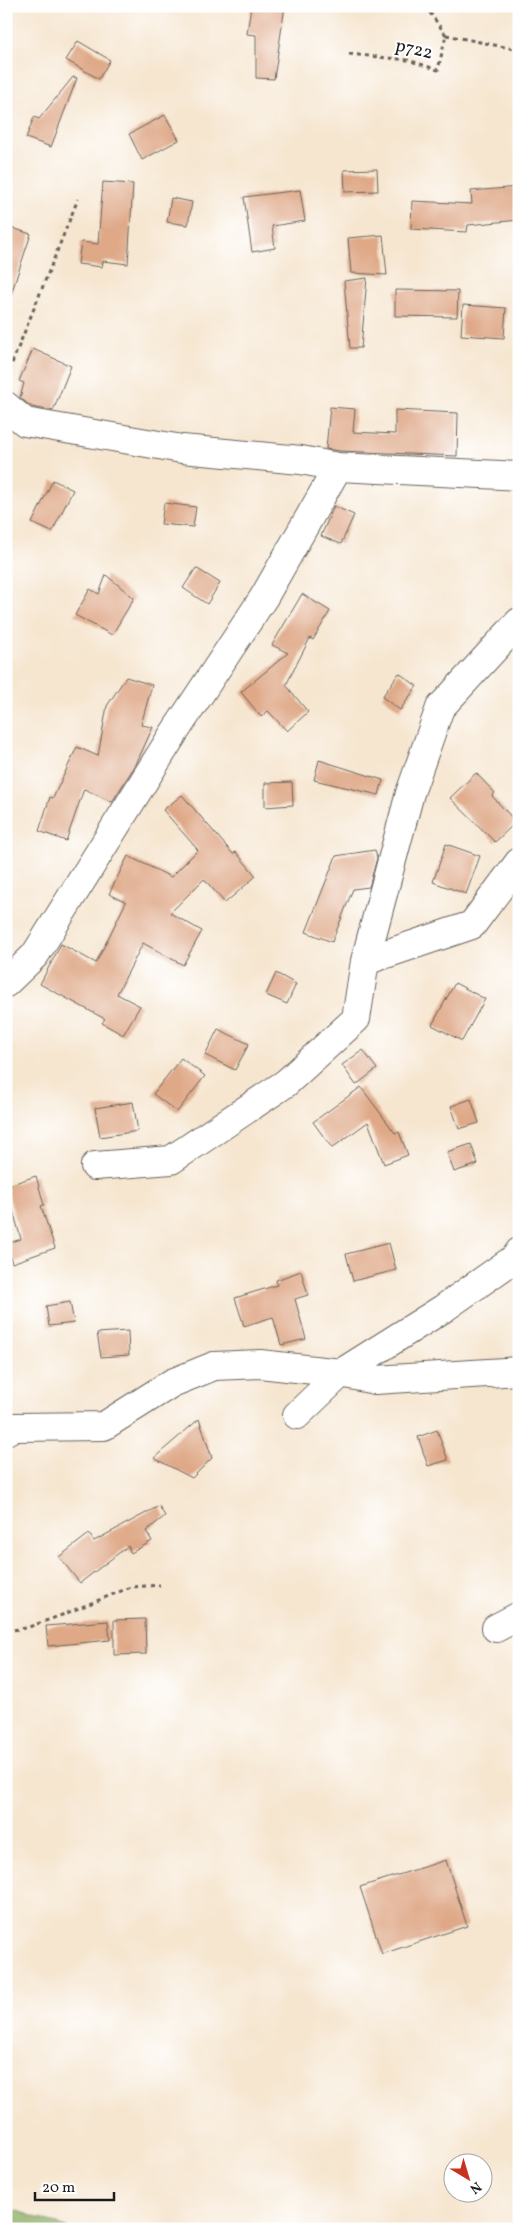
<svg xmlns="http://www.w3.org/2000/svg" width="525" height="2235" font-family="Vollkorn,serif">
<rect width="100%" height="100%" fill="#fff"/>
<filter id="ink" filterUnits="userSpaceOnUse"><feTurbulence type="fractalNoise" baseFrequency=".02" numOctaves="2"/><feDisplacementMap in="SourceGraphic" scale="10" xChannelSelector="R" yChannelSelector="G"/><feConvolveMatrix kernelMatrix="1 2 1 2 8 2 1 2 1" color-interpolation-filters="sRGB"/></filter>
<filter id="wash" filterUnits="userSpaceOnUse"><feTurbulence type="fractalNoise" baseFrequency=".0096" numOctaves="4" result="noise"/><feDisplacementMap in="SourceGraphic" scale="20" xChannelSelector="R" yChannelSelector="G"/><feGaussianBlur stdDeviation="1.12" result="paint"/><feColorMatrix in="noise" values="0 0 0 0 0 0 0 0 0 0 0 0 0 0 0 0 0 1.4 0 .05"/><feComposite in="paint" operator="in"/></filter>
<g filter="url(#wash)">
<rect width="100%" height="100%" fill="#f6e6d0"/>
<path fill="#8baf64" stroke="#546640" d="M 6,2207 L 69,2229 L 6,2229 Z"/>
<g id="blocks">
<path fill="#dfa988" d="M 251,6 L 285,6 L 274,79 L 256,78 L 256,35 L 247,34 Z
M 78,41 L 110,60 L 99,79 L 66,60 Z
M 73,77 L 77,78 L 51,147 L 26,138 L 34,117 L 39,119 Z
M 165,115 L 179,140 L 142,160 L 129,134 Z
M 377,169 L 378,191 L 345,192 L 344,170 Z
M 103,182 L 133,184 L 128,264 L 103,261 L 102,267 L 78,264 L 81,242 L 98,244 Z
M 519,187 L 519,220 L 468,225 L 467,232 L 411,229 L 412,201 L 472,204 L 471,191 Z
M 300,190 L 305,221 L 272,226 L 275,248 L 252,252 L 244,197 Z
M 171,198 L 192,202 L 188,225 L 167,222 Z
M 6,226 L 31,234 L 10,297 L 6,296 Z
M 383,235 L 387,275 L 351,273 L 348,238 Z
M 367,278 L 361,348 L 350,348 L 344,281 Z
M 395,290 L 458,291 L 457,317 L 395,316 Z
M 463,305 L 506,308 L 504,338 L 461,335 Z
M 33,349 L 71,366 L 53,411 L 32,407 L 20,398 L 24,383 L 19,381 Z
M 330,407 L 355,409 L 353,432 L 395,434 L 395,410 L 458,413 L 457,456 L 340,451 L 326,449 Z
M 53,480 L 73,490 L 52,532 L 32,523 Z
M 164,503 L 196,507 L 193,527 L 161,524 Z
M 334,506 L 354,515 L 341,544 L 321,536 Z
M 196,568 L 220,583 L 207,604 L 183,588 Z
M 106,575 L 134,598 L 112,635 L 75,615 L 90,589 L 99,594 Z
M 302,594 L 330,611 L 313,640 L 310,638 L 286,685 L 308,712 L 287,731 L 268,711 L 261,717 L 241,692 L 288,653 L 272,645 Z
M 399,673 L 417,686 L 400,710 L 382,697 Z
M 126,677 L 152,685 L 141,725 L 153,727 L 136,764 L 112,802 L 84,789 L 66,841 L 39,831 L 50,797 L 53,798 L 77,747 L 98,756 L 107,706 Z
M 319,760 L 383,780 L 379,795 L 314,780 Z
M 476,773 L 495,793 L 492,796 L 516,822 L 495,842 L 450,798 Z
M 292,782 L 293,805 L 265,807 L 265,783 Z
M 182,795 L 233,854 L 236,852 L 256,876 L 225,903 L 204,879 L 170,913 L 202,931 L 183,965 L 143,943 L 117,994 L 140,1006 L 123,1035 L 102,1023 L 105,1019 L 40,984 L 61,944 L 96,963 L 126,902 L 109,894 L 128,856 L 171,877 L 198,850 L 163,810 Z
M 446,844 L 480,856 L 466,894 L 433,882 Z
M 375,850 L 377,858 L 369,887 L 353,889 L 332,942 L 306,932 L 336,856 Z
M 276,973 L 296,984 L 287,1004 L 266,995 Z
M 455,983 L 485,999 L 462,1041 L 432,1025 Z
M 218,1029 L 249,1044 L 235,1070 L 205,1055 Z
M 363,1050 L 377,1069 L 356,1085 L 342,1065 Z
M 181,1058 L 205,1076 L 177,1112 L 153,1094 Z
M 361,1087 L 395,1133 L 399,1132 L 408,1155 L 384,1164 L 368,1122 L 332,1148 L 313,1122 Z
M 471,1099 L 479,1123 L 459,1129 L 451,1106 Z
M 133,1102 L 138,1131 L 100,1137 L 95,1108 Z
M 471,1144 L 478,1164 L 454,1172 L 447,1152 Z
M 36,1176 L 44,1205 L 41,1206 L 55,1248 L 12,1263 L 6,1244 L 21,1239 L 6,1186 Z
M 389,1243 L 396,1270 L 353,1281 L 346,1254 Z
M 301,1271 L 308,1295 L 295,1299 L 306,1339 L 281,1345 L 273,1317 L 244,1326 L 235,1298 L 277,1285 L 276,1280 Z
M 70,1302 L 74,1323 L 49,1326 L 46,1306 Z
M 128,1331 L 129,1355 L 101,1357 L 97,1333 Z
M 199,1419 L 212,1458 L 192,1478 L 154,1458 Z
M 437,1430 L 448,1460 L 428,1466 L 418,1437 Z
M 159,1506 L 165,1516 L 146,1531 L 152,1541 L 131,1553 L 128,1546 L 80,1583 L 59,1557 L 89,1534 L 94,1541 Z
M 145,1619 L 146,1654 L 114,1655 L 114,1620 Z
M 108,1621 L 110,1640 L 48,1646 L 46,1626 Z
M 446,1860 L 467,1926 L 382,1954 L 360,1887 Z"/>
</g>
</g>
<g filter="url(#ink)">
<use href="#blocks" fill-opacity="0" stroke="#68635b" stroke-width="1"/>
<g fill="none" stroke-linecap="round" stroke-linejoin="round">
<g stroke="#68635b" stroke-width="30">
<path id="street" d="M 6,406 L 25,422 L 182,449 L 301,460 L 338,467 L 519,476
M 365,961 L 472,925 L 519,862
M 6,983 L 35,955 L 174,733 L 264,597 L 338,467
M 95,1166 L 171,1160 L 286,1083 L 356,1019 L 365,961 L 410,793 L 440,708 L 519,622
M 297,1415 L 341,1373 L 444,1308 L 515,1258 L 519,1252
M 6,1431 L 13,1427 L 104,1426 L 172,1383 L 214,1366 L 260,1364 L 341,1373 L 375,1380 L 519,1371
M 496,1628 L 519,1616"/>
</g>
<path stroke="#68635b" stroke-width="3" stroke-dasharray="4 4" stroke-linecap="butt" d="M 425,6 L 446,35
M 446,35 L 519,50
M 349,54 L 408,60 L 438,70 L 446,35
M 6,378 L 78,199
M 6,1631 L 26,1628 L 62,1615 L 131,1587 L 160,1585"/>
<use href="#street" stroke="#fff" stroke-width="28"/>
</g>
</g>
<g text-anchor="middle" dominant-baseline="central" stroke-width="4" stroke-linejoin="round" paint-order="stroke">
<g font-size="18" fill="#1c1c1c" stroke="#fff">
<text transform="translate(414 50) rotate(13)">p722</text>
</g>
</g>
<rect width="525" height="2235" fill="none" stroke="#fff" stroke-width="25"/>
<g transform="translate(468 2178) rotate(142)"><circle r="24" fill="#ffffff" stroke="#a4a4a4"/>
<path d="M0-4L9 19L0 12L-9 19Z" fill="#c8321e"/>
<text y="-8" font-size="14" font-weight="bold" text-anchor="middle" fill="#1c1c1c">N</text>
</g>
<path d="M35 2192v8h79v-8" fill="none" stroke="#1c1c1c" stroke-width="2.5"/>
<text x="42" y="2192" font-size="15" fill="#1c1c1c" stroke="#ffffff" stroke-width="4" paint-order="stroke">20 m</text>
</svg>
